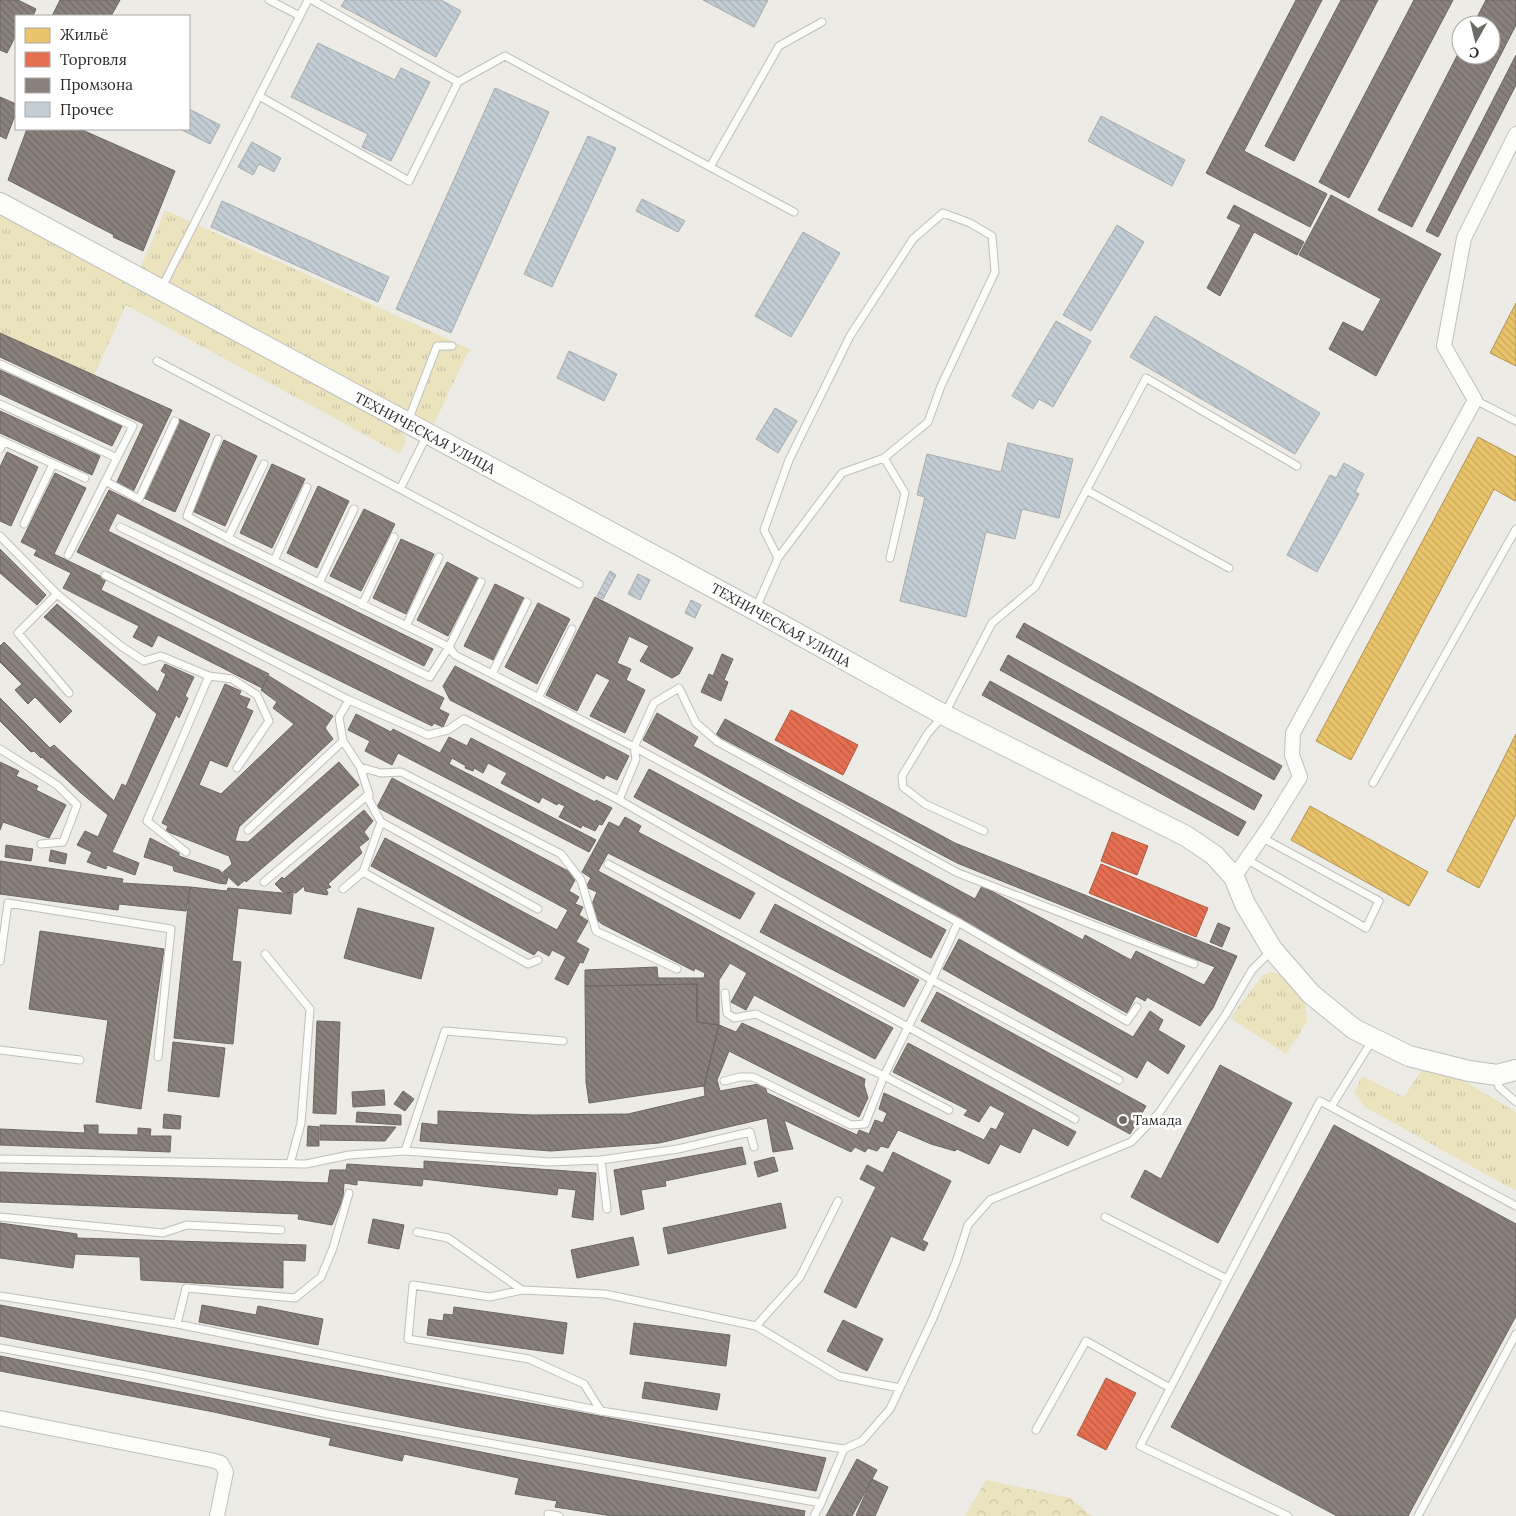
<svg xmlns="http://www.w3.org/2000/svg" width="1516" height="1516" font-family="Lora,serif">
<defs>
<pattern id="grass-tufts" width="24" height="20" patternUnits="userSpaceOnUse" patternTransform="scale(1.25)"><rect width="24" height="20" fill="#ebe2be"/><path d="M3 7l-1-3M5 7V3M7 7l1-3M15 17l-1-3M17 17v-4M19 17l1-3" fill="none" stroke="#cac2a3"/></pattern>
<pattern id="forest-crowns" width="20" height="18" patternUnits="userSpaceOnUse" patternTransform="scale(1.25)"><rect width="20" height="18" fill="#ebe2be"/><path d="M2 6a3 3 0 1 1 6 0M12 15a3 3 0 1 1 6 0" fill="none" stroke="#cac2a3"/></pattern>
<pattern id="homes-back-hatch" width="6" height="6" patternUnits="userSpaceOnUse" patternTransform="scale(1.25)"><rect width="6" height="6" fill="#e9c46a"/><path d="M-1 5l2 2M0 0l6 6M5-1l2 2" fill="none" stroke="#c8a85c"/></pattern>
<pattern id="shops-back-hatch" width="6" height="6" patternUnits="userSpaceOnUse" patternTransform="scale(1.25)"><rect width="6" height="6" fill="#e76f51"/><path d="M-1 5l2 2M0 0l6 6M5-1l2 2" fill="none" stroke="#bb5b43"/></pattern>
<pattern id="industry-back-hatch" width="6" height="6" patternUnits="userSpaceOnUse" patternTransform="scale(1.25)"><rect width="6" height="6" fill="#8a817c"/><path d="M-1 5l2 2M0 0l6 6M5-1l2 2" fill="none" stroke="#716a65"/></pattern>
<pattern id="building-back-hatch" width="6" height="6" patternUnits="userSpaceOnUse" patternTransform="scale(1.25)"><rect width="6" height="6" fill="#c2cdd5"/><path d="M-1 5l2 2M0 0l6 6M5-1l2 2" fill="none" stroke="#a7b0b7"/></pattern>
</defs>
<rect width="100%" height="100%" fill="#ecebe6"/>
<path fill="url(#grass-tufts)" d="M 165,210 L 472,350 L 467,354 L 433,426 L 140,269 Z
M 0,213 L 402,430 L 406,441 L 400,454 L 126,305 L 94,376 L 0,333 Z
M 1270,972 L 1281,974 L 1305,1002 L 1307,1022 L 1286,1054 L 1230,1018 L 1263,975 Z
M 1423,1068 L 1452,1075 L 1466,1082 L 1516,1112 L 1516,1191 L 1365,1107 L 1354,1093 L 1362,1076 L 1404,1097 Z"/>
<path fill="url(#forest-crowns)" d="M 986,1480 L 1071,1498 L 1092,1516 L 965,1516 Z"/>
<path fill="url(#homes-back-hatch)" stroke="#af9556" d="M 1516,303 L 1516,366 L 1490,353 Z
M 1478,437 L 1516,457 L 1516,499 L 1515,501 L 1494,489 L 1351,760 L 1316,741 Z
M 1516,734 L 1516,814 L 1479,888 L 1447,871 Z
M 1310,806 L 1428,872 L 1409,906 L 1291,840 Z"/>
<path fill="url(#shops-back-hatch)" stroke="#ae5a44" d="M 791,710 L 858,745 L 843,775 L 775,740 Z
M 1112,832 L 1148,846 L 1137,875 L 1101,861 Z
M 1101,864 L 1208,908 L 1196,937 L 1089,893 Z
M 1106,1378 L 1136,1393 L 1106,1450 L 1077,1435 Z"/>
<path fill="url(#industry-back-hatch)" stroke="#6d6662" d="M 0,0 L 18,0 L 36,9 L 33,16 L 16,16 L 16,35 L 7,53 L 0,50 Z
M 60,0 L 120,0 L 111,16 L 52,16 Z
M 1296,0 L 1322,0 L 1244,151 L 1327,194 L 1310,227 L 1206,173 Z
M 1341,0 L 1378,0 L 1294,161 L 1265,146 Z
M 1414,0 L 1453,0 L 1349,198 L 1319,182 Z
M 1486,0 L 1516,0 L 1516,25 L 1412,227 L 1378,210 L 1461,48 L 1461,55 L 1491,55 L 1491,25 L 1473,25 Z
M 1516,55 L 1516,85 L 1438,237 L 1426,231 Z
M 0,97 L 16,104 L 16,113 L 6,139 L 0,136 Z
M 27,129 L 80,129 L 175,171 L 143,251 L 113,237 L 114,235 L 8,180 Z
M 1331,195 L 1441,254 L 1376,376 L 1329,349 L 1343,322 L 1363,332 L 1381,299 L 1299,255 Z
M 1234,205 L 1304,242 L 1297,255 L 1254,232 L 1220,296 L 1207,288 L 1241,225 L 1227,218 Z
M 0,333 L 172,410 L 133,492 L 116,484 L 144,424 L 0,357 Z
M 0,370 L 122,426 L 112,446 L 0,394 Z
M 0,411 L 100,456 L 92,475 L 0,433 Z
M 179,419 L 210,434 L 175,512 L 144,498 Z
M 224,440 L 257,456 L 225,526 L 192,511 Z
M 7,452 L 38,467 L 11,526 L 0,521 L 0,467 Z
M 272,464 L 305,479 L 272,548 L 240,533 Z
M 55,473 L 86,488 L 54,554 L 106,579 L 101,590 L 269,674 L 262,688 L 158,635 L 152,647 L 133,637 L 139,626 L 63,588 L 71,573 L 34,555 L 37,550 L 21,542 Z
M 318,486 L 349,501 L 317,568 L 287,553 Z
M 109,490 L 433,649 L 424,666 L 117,513 L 108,531 L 444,698 L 439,709 L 449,714 L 443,727 L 434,723 L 432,726 L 77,552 Z
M 364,509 L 395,524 L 361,591 L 330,576 Z
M 401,539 L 434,554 L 406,614 L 373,598 Z
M 0,549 L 46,595 L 37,605 L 0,573 Z
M 447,562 L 478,578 L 448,636 L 417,620 Z
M 495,584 L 524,598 L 493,660 L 464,646 Z
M 595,597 L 693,648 L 679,674 L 672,678 L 640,661 L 649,646 L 629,636 L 617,663 L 631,669 L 626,680 L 645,690 L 625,733 L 590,716 L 610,680 L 596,673 L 577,711 L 546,695 Z
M 538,603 L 570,619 L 537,684 L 505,667 Z
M 57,604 L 158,692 L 166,674 L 161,671 L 165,664 L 194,677 L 185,696 L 188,698 L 179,718 L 176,715 L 112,852 L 139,863 L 135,875 L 107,865 L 106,869 L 87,862 L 92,852 L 77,845 L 85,831 L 98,837 L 108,815 L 81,793 L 42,757 L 41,758 L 34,751 L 31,752 L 0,721 L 0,698 L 50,748 L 54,745 L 114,801 L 122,784 L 126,786 L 157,714 L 44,617 Z
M 1024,623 L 1282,766 L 1274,780 L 1016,637 Z
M 4,642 L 72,711 L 60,723 L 35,697 L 28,704 L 15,690 L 22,684 L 0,662 L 0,646 Z
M 722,654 L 733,659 L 724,680 L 728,682 L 721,701 L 701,692 L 709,674 L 713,676 Z
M 1008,655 L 1262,795 L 1254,810 L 1000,670 Z
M 455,666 L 629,756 L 617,780 L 606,775 L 604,779 L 450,700 L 443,686 Z
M 269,676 L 333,716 L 325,728 L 333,739 L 239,827 L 235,841 L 248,842 L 339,762 L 359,785 L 246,882 L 245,880 L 238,886 L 223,872 L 232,864 L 229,856 L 166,831 L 168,826 L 162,823 L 225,684 L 241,691 L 239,695 L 250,699 L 246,708 L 253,711 L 227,767 L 210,760 L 199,785 L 221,794 L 294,724 L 273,708 L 277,702 L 261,690 Z
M 990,681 L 1246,822 L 1238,836 L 982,695 Z
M 657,713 L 698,737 L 693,746 L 975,899 L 982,886 L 1083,940 L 1085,935 L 1131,960 L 1136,951 L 1204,985 L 1215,967 L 957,863 L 716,735 L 725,719 L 955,843 L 1237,956 L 1213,1008 L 1200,1026 L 1147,997 L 1145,1001 L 1136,996 L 1127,1013 L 643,740 Z
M 356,714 L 391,732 L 393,729 L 440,753 L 449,737 L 467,746 L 471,738 L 595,802 L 596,800 L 612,808 L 602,825 L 599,824 L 595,831 L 582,825 L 581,828 L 559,817 L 565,806 L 558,803 L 557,805 L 542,797 L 539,803 L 501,783 L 507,773 L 488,763 L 483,773 L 474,768 L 473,771 L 465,768 L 466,766 L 452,758 L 449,764 L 596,840 L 589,852 L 398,753 L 392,765 L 365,751 L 370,741 L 348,730 Z
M 0,762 L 19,771 L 16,776 L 38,786 L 36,790 L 66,805 L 49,838 L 3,822 L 0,830 Z
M 649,769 L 946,930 L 931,958 L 634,797 Z
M 392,778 L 568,871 L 575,880 L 569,891 L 579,897 L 575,904 L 583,907 L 579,915 L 588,921 L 576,942 L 589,949 L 583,963 L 580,962 L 568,985 L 555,979 L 566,957 L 552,950 L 549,956 L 538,950 L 534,955 L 371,866 L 385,838 L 557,930 L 568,910 L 377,807 Z
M 364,810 L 373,821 L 364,832 L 369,839 L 359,847 L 362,853 L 328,884 L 331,887 L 326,889 L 328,893 L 327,895 L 305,891 L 304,886 L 296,893 L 283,892 L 275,884 L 282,877 L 284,879 Z
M 625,817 L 641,826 L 638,832 L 755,893 L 740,919 L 608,853 L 598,871 L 893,1028 L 875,1059 L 754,995 L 746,1010 L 731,1002 L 747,973 L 730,963 L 719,980 L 719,1025 L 697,1022 L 697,984 L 585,986 L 585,970 L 657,967 L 658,978 L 704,978 L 705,973 L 695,968 L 694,971 L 602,924 L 595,918 L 592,904 L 597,892 L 586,887 L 591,878 L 582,872 L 609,822 L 619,827 Z
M 150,838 L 179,853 L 179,856 L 219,870 L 228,878 L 226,884 L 218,883 L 174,871 L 173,866 L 144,857 Z
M 6,845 L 33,849 L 31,861 L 5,857 Z
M 51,850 L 67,854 L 65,864 L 49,861 Z
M 0,861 L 123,879 L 122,883 L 190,887 L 186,911 L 119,904 L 118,910 L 0,894 Z
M 190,887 L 227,891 L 228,888 L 293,894 L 291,914 L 238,908 L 232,961 L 241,962 L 233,1044 L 174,1038 Z
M 775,904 L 919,980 L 904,1007 L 760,932 Z
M 358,908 L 434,928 L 421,979 L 344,958 Z
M 1218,923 L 1230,928 L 1222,947 L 1210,942 Z
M 40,931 L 164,949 L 141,1109 L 96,1102 L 108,1020 L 29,1009 Z
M 959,939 L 1133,1037 L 1150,1011 L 1163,1020 L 1158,1030 L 1185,1046 L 1168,1074 L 1147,1060 L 1137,1078 L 943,969 Z
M 697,984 L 697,1022 L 719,1025 L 704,1086 L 589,1103 L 586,1082 L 585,986 Z
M 937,992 L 1146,1106 L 1130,1134 L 921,1021 Z
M 317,1021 L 340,1022 L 336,1114 L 313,1113 Z
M 742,1023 L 865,1079 L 864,1085 L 868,1098 L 859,1117 L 729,1051 L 717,1080 L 720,1091 L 764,1083 L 767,1093 L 857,1135 L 859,1130 L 869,1134 L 875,1120 L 883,1123 L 887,1113 L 879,1109 L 884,1093 L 984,1140 L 991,1128 L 996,1130 L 1005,1113 L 990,1105 L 979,1122 L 964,1115 L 968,1110 L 893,1072 L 908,1043 L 1076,1132 L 1068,1146 L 1033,1128 L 1020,1153 L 1000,1144 L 989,1164 L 957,1149 L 955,1151 L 931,1144 L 898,1130 L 888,1148 L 881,1146 L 877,1151 L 868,1148 L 865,1152 L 855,1147 L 851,1152 L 784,1120 L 793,1149 L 773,1152 L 767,1118 L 659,1143 L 551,1151 L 420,1141 L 422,1123 L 438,1125 L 438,1111 L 533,1115 L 628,1114 L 705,1096 L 704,1086 L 719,1025 L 736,1032 Z
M 173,1042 L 225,1048 L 219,1097 L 168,1091 Z
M 1220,1065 L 1292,1103 L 1218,1243 L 1131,1197 L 1145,1170 L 1161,1179 Z
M 384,1090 L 385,1105 L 353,1107 L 352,1092 Z
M 403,1091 L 414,1099 L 405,1111 L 394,1104 Z
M 357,1112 L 401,1115 L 401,1125 L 356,1122 Z
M 164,1114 L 181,1116 L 180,1129 L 163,1128 Z
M 84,1125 L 98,1125 L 98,1134 L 138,1135 L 138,1128 L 151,1129 L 150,1136 L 171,1136 L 170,1152 L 0,1145 L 0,1129 L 85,1133 Z
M 320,1125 L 396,1127 L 385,1141 L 320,1140 Z
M 1334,1125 L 1516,1224 L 1516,1316 L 1408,1516 L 1337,1516 L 1171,1427 Z
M 308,1126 L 319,1127 L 319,1146 L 307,1146 Z
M 742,1147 L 746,1164 L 665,1181 L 666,1186 L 641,1190 L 644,1209 L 621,1215 L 614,1170 Z
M 893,1152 L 951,1181 L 922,1240 L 928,1243 L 924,1251 L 891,1236 L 856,1308 L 824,1292 L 876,1187 L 860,1179 L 867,1165 L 883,1173 Z
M 774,1157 L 778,1171 L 758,1177 L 754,1162 Z
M 424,1161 L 596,1173 L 593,1220 L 572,1217 L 576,1190 L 558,1188 L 557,1195 L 423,1179 L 422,1186 L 357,1180 L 357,1185 L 344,1183 L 343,1199 L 332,1225 L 298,1219 L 299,1214 L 0,1202 L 0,1172 L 328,1183 L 330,1170 L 346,1170 L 347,1164 L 424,1169 Z
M 781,1203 L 786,1228 L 668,1254 L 663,1228 Z
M 373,1219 L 404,1225 L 399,1249 L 368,1243 Z
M 0,1223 L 77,1234 L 77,1238 L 306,1245 L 305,1261 L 283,1260 L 283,1288 L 141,1280 L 140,1257 L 75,1254 L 73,1268 L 0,1258 Z
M 633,1237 L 639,1265 L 577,1278 L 571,1250 Z
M 0,1305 L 324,1365 L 826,1458 L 816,1491 L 465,1428 L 0,1336 Z
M 202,1305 L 256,1315 L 258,1306 L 323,1319 L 318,1345 L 199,1322 Z
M 454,1307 L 567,1323 L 563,1354 L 427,1335 L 429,1319 L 443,1321 L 444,1314 L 453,1315 Z
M 843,1320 L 883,1339 L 867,1371 L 827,1351 Z
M 634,1323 L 730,1335 L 726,1366 L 630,1354 Z
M 0,1356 L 521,1460 L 805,1511 L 804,1516 L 612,1516 L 555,1507 L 557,1501 L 515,1494 L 519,1478 L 404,1454 L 402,1461 L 329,1445 L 331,1438 L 214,1412 L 0,1371 Z
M 645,1382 L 720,1394 L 717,1410 L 642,1398 Z
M 857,1459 L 877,1470 L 852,1516 L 826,1516 Z
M 872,1479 L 888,1487 L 875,1516 L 858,1516 L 856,1515 Z"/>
<path fill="url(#building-back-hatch)" stroke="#aaaba9" d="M 345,0 L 441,0 L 461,11 L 436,57 L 341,6 Z
M 703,0 L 768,0 L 754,27 Z
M 318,43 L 395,80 L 401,68 L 430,82 L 391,161 L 362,147 L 368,134 L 291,97 Z
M 495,88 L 549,112 L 451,333 L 396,309 Z
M 189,109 L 220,125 L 210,144 L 180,129 L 189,129 Z
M 1101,116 L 1185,160 L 1172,186 L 1088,141 Z
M 588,136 L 616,148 L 552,287 L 524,274 Z
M 252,142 L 281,158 L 274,172 L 259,164 L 253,175 L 238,167 Z
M 642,199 L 685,221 L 678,232 L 636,211 Z
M 222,201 L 389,277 L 378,302 L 211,227 Z
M 1117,225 L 1144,242 L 1091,331 L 1063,315 Z
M 803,232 L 840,253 L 791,337 L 755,316 Z
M 1155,316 L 1320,413 L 1295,454 L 1130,357 Z
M 1056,321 L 1091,341 L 1053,407 L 1039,399 L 1033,409 L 1012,396 Z
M 569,351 L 617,374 L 604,401 L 557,378 Z
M 775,408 L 797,421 L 778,453 L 756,439 Z
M 1008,443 L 1073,459 L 1059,518 L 1022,509 L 1015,539 L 986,532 L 966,617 L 900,601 L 925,497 L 917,495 L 927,454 L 1001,472 Z
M 1344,463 L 1364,474 L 1355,492 L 1359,494 L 1317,572 L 1287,555 L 1330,475 L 1336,478 Z
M 610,571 L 616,575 L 603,599 L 597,596 Z
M 638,574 L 650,580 L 640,600 L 628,594 Z
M 691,600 L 701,605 L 695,618 L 685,613 Z"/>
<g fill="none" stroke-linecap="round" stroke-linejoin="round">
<g stroke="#bfbfbb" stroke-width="9">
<path id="lane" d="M 269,0 L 300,16
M 312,0 L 458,82 L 505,56 L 710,167
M 259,96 L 409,181 L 458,82
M 794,212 L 710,167 L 779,46 L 822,22
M 162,287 L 308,0
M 157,361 L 400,489
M 0,364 L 133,426 L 68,555
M 1475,400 L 1516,421
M 0,404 L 117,458
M 408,421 L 437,346 L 452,346
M 427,435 L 400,489 L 579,584
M 218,439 L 187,516 L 228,538 L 449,647 L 455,655 L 634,747 L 654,703 L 679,688 L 696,723 L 718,742 L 958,873 L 1194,964
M 0,440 L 85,478
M 0,449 L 4,442
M 884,458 L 905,493 L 890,558
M 105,481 L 139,499 L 175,421
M 1086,490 L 1229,568
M 24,524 L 53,464
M 120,527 L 430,677 L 449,647 L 481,582
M 0,536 L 57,594 L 18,633 L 69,693
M 228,538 L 264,464
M 274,561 L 307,487
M 105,575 L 349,700
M 319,583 L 354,509
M 57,594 L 121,646 L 144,661 L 161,656 L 209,676 L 147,821 L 186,852
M 362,605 L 394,537
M 756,608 L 778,558 L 764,530 L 789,460 L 850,336 L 913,239 L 943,213 L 970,223 L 992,236 L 995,272 L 941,386 L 928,422 L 884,458 L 842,473 L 778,558
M 406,626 L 439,557
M 492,674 L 527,602
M 209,676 L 232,679 L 257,695 L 269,721 L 237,768
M 538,698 L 572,629
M 343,741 L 360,767 L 381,773 L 401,772 L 561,854 L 581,880 L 596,931 L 677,969
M 634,747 L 958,922
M 0,749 L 57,785 L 77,805 L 63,842 L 41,844
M 1373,783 L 1516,529
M 369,794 L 369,800 L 381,822 L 538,909
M 248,830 L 343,741 L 339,717 L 349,700 L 428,735 L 448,730 L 464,719 L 619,800 L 636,759 L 634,747
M 984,831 L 925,804 L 903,787 L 902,776 L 928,733 L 944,715 L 992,623 L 1035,587 L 1146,378 L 1297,466
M 1246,859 L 1366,928 L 1379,901 L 1261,837
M 608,864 L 908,1027 L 932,980 L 619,800
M 363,872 L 528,964 L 538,960
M 264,882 L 369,794 L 360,767
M 343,889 L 363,872 L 381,822
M 265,954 L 310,1009 L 301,1123 L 290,1164
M 0,961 L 8,903 L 171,929 L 158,1057
M 725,993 L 727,1013 L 734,1018 L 756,1014 L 884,1076 L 908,1027 L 1075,1119
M 0,1050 L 80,1060
M 1497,1077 L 1499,1087 L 1516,1102
M 1119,1080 L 932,980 L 958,922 L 1127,1021 L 1137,1007
M 724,1081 L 740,1077 L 753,1077 L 851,1125 L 865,1124 L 884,1076 L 949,1110
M 1331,1107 L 1373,1039
M 405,1151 L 549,1162 L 601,1160 L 678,1149 L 750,1132 L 754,1147
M 0,1159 L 306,1164 L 349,1155 L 405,1151 L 445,1031 L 563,1041
M 601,1160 L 607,1209
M 838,1201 L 800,1277 L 756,1326 L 839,1376 L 900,1388
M 0,1217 L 163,1233 L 187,1225 L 281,1230
M 1105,1217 L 1227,1279
M 417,1232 L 448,1238 L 522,1290 L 605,1294 L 756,1326
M 522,1290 L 490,1297 L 413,1285 L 408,1339 L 529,1359 L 584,1384 L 601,1411
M 0,1296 L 177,1324 L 601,1411 L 844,1449 L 862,1441 L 890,1409 L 933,1318 L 956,1262 L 968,1225 L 990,1200 L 1131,1142 L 1159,1113 L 1226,1014 L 1252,970 L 1271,951
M 177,1324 L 186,1288 L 295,1298 L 321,1277 L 333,1248 L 349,1193
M 0,1348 L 146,1375 L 328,1414 L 821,1503 L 844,1449
M 1036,1430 L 1086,1341 L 1170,1388
M 548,1514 L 559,1516
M 814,1516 L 821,1503
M 1288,1516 L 1140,1446 L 1320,1101 L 1516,1206
M 1418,1516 L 1516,1334"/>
</g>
<g stroke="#bfbfbb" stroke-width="16">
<path id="street" d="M 1234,877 L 1269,827 L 1300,777 L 1292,755 L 1293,733 L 1475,400 L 1444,346 L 1464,238 L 1516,134
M 0,1418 L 211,1460 L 221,1463 L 226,1472 L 217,1516"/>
</g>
<g stroke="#bfbfbb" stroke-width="22">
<path id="secondary" d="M 0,203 L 755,610 L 944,715 L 1186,836 L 1214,855 L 1234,877 L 1245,904 L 1272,949 L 1311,994 L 1354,1029 L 1409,1056 L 1469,1071 L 1497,1075 L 1516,1070"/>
</g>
<use href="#lane" stroke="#fcfcfb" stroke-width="7"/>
<use href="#street" stroke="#fcfcfb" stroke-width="14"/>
<use href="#secondary" stroke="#fcfcfb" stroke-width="20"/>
</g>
<circle fill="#6d6c69" stroke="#fff" stroke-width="2" cx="1123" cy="1120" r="5"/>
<g text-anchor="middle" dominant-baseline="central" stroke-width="5" stroke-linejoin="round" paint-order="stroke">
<g font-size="14" fill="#292826" stroke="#fff">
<text transform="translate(425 433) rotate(28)">ТЕХНИЧЕСКАЯ УЛИЦА</text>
<text transform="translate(781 625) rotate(29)">ТЕХНИЧЕСКАЯ УЛИЦА</text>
</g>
<g font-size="14" fill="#292826" stroke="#fff" text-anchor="start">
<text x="1133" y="1120">Тамада</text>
</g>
</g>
<rect x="15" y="15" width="175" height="115" fill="#ffffff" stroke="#a9a9a8"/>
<rect x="25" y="28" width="25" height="15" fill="#e9c46a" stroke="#a9a9a8"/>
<text x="60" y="40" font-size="15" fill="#292826">Жильё</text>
<rect x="25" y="52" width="25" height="15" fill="#e76f51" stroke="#a9a9a8"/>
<text x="60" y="65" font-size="15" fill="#292826">Торговля</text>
<rect x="25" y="78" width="25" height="15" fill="#8a817c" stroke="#a9a9a8"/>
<text x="60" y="90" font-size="15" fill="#292826">Промзона</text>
<rect x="25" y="102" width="25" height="15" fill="#c2cdd5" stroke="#a9a9a8"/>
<text x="60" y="115" font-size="15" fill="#292826">Прочее</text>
<g transform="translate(1476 40) rotate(188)"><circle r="24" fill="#ffffff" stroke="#a9a9a8"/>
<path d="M0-4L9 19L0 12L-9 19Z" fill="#6d6c69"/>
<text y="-8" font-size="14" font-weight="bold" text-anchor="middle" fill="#292826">С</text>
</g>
</svg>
